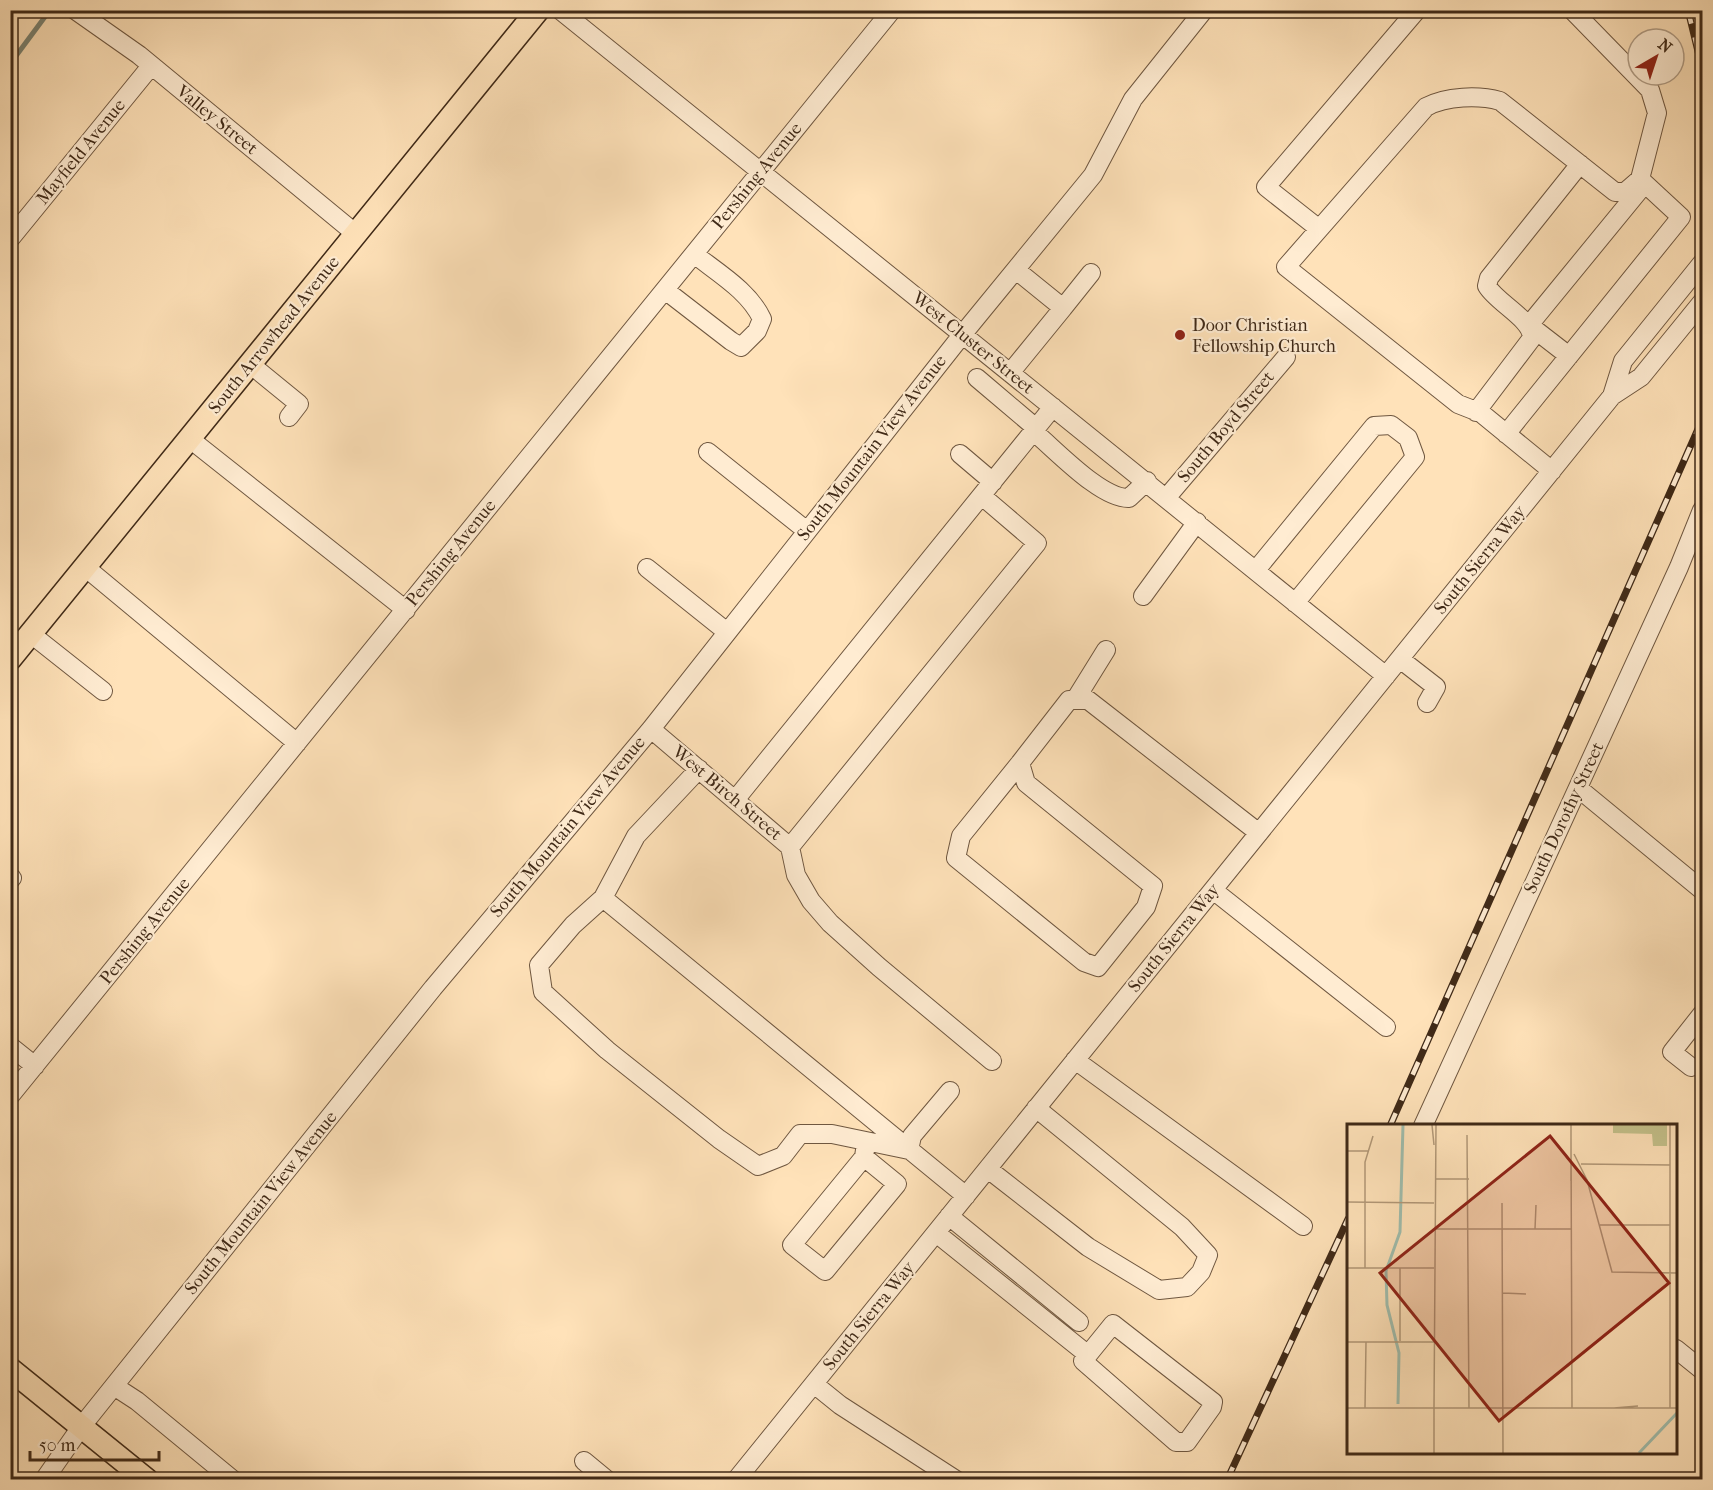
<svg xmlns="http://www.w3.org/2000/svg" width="1713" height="1490" font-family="'IM FELL French Canon',serif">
<rect width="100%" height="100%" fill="#ffe2b9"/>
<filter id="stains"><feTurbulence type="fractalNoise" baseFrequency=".00333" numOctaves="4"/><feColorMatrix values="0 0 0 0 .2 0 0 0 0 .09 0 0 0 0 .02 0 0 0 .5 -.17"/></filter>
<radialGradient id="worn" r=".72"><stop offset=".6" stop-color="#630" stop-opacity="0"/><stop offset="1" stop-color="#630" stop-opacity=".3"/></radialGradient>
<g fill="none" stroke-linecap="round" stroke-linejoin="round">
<path stroke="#798272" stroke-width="5" d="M 10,64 L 50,10"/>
<g stroke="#6f5740" stroke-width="20">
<path id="minor" d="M 75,10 L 139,55 L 356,234
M 560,10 L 1386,676
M 1572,10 L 1650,90 L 1657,113 L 1640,179
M 1318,228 L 1266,187 L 1417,10
M 10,239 L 151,66
M 665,290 L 731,341 L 741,347 L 757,331 L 762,319 C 749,291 718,273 694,254
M 1063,308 L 1091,273
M 1569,356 L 1529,325 L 1642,187
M 250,364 L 299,404 L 289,417
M 1010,373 L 1063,308 L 1016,270
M 977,378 L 1036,428
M 1612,396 L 1623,361 L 1702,263
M 1476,412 L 1532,338 C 1532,319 1497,303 1487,286 L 1489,278 L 1580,164
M 1034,432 C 1056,450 1101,499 1129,498 L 1147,481
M 1506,434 L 1681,217 L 1640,179 L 1625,192 L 1615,192 L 1500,101 C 1479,95 1446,96 1426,107 L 1286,267 L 1458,404 L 1481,413 L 1552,471
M 190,439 L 406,610
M 708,452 L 807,531
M 960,454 L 993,482
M 1167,497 L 1286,357
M 85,567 L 297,743
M 647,568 L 727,632
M 1256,570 L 1374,426 L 1391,425 L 1408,438 L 1415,457 L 1295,603
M 1143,596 L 1197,522
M 31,634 L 103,691
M 1400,659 L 1436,687 L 1427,703
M 1075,700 L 1106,650
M 651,729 L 790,847 L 796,875 L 811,901 L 830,923 L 879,967 L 992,1061
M 1020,763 L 961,836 L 956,858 L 1084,962 L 1098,967 L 1146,907 L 1153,886 L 1026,783 L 1020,763 L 1069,700 L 1088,700 L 1259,833
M 1578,788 L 1702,890
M 735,800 L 1053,407
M 790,847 L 1037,543 L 982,496
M 10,877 L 12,878
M 1213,890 L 1386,1027
M 603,898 L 636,836 L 699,769
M 10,1046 L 35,1066
M 1075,1060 L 1303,1226
M 1691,1067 L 1672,1052 L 1702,1014
M 10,1096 L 892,10
M 1423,1126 L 1679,567 L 1702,510
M 909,1150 L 832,1134 L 800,1134 L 783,1156 L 758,1166 L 719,1139 L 607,1050 L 543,992 L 539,965 L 573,925 L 603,898 L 966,1196
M 909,1150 L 912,1136 L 950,1091
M 864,1157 L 897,1184 L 825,1271 L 792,1245 L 864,1157 L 866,1143
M 988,1169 L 1088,1247 L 1159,1290 L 1187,1287 L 1201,1272 L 1208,1255 L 1182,1227 L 1036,1108
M 949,1216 L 1079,1322
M 936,1233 L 1087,1354
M 1113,1324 L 1213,1402 L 1212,1407 L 1187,1442 L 1176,1442 L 1083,1361 Z
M 1676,1349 L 1702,1370
M 814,1384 L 840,1405 L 956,1480
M 114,1386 L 137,1401 L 233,1480
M 584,1461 L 607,1480
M 44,1480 L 81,1427 L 433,988 L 651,729 L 962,335 L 1093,175 L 1133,99 L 1204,10
M 736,1480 L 1612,396 L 1641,377 L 1702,302"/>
</g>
<g stroke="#3f2917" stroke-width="25">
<path id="major" d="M 10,659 L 538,10
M 10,1369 L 147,1480"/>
</g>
<use href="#minor" stroke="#ffecd2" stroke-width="18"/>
<use href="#major" stroke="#ffe2b9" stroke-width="22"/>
<g stroke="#3f2917" stroke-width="7">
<path id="rail" d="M 1688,10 L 1702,68
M 1390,1126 L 1702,420
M 1227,1480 L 1348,1219"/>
</g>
<use href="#rail" stroke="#ffecd2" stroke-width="4.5" stroke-dasharray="14" stroke-linecap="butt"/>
</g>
<circle fill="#8f2418" stroke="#ffecd2" stroke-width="2" cx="1180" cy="335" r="6"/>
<g text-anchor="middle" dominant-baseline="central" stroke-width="4.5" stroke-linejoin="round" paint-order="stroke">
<g font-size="18" fill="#3f2917" stroke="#ffecd2">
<text transform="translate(217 120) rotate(39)">Valley Street</text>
<text transform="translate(81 152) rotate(-51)">Mayfield Avenue</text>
<text transform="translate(757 176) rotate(-51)">Pershing Avenue</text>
<text transform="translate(274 335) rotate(-51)">South Arrowhead Avenue</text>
<text transform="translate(973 343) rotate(39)">West Cluster Street</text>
<text transform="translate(1226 427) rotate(-50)">South Boyd Street</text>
<text transform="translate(872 448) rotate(-52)">South Mountain View Avenue</text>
<text transform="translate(451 553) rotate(-51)">Pershing Avenue</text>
<text transform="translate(1480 560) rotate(-51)">South Sierra Way</text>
<text transform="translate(727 793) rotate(40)">West Birch Street</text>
<text transform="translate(1564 818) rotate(-65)">South Dorothy Street</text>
<text transform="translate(568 827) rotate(-50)">South Mountain View Avenue</text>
<text transform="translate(145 931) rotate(-51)">Pershing Avenue</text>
<text transform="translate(1174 938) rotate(-51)">South Sierra Way</text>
<text transform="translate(261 1203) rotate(-51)">South Mountain View Avenue</text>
<text transform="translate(869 1316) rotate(-51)">South Sierra Way</text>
</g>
<g font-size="18" fill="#3f2917" stroke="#ffecd2" text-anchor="start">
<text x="1192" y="325">Door Christian<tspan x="1192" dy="21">Fellowship Church</tspan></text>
</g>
</g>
<g transform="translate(1347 1124)">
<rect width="330" height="330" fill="#ffe2b9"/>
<path d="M 266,1 L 320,1 L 320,22 L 306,22 L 305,10 L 266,9 Z" fill="#c5c28c"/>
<path fill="none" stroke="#a0beae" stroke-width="3" d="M 51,280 L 52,229 L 40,181 L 39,147 L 53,108 L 56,1M 292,329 L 330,289"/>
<path fill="none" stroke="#b29878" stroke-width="1.5" d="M 85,1 L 87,21M 323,1 L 323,284M 120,11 L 122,284M 224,14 L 225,284M 0,27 L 21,27M 227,30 L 240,56 L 265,148 L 330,149M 234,40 L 323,41M 88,55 L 122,55M 224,57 L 224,1M 0,78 L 87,79M 155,79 L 156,329M 253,101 L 323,101M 88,105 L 224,105M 188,105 L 189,81M 0,144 L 87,144M 18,144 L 18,38 L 26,12M 156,169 L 179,170M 53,217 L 53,144M 0,218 L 87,218M 0,284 L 330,284M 18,284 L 19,218M 87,284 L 87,329M 87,284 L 89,1M 267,284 L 291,282"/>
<path fill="#8f2418" fill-opacity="0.15" stroke="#8f2418" stroke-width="3" d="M 203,12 L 322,159 L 152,297 L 33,149 Z"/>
<rect width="330" height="330" fill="none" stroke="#3f2917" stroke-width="3"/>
</g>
<rect width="1713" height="1490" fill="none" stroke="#ffe2b9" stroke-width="36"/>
<rect x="12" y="12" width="1689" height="1466" fill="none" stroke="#3f2917" stroke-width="3"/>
<rect x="18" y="18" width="1677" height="1454" fill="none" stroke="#3f2917" stroke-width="1.5"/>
<g transform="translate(1656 57) rotate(39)"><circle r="28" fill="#ffecd2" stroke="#b29e87" stroke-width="1.5"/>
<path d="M0-4.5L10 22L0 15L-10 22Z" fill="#8f2418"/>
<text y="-9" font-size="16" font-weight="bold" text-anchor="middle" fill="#3f2917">N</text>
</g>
<path d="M30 1451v9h129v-9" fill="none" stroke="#3f2917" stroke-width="3"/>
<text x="39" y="1451" font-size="18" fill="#3f2917" stroke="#ffecd2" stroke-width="4.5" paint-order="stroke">50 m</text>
<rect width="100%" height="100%" filter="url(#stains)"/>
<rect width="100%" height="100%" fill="url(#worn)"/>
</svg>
